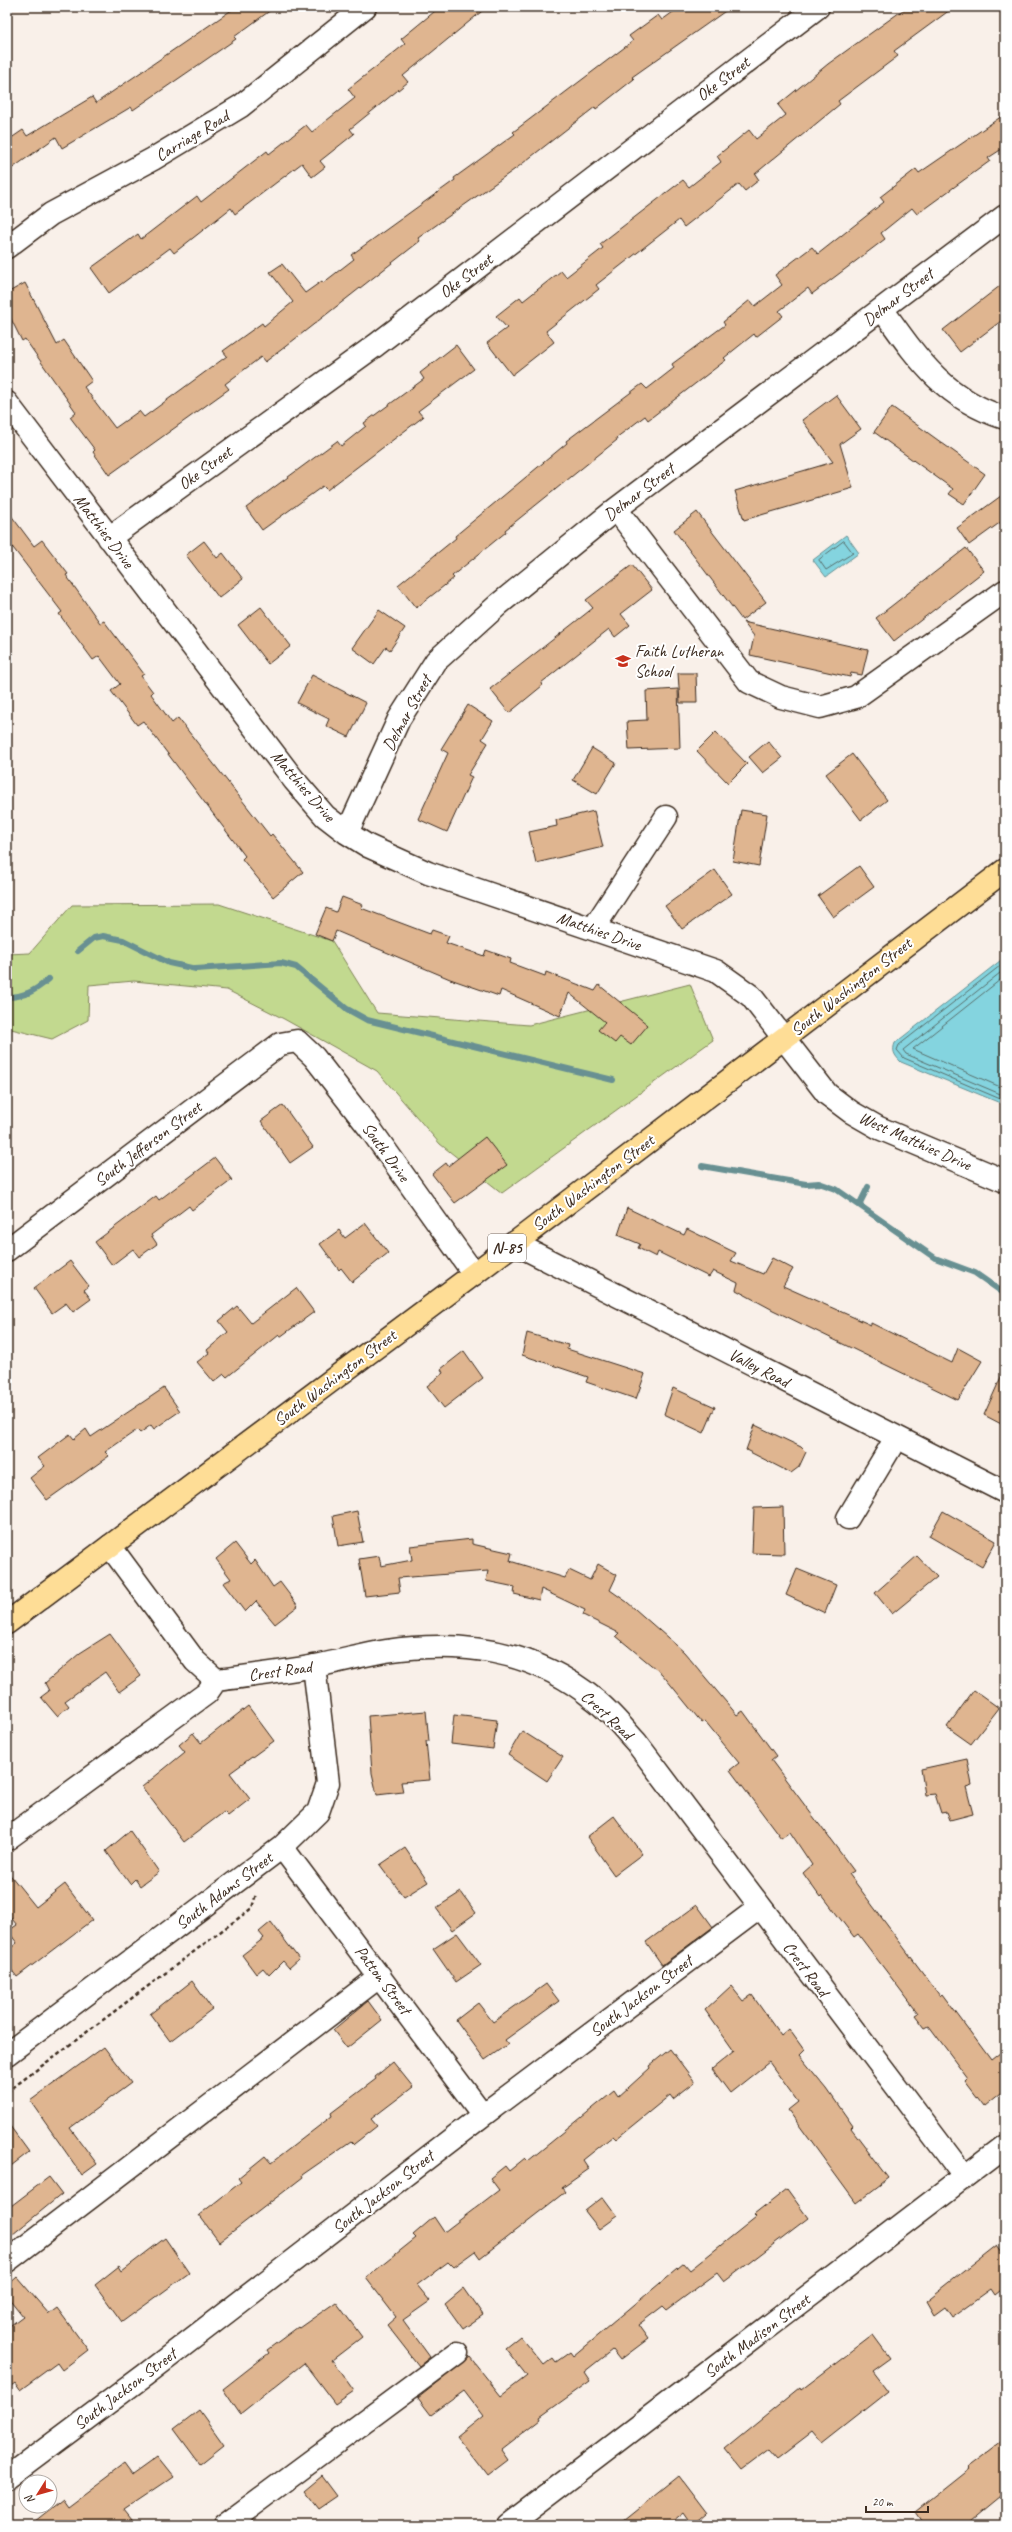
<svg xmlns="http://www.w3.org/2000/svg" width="1012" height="2532" font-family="Caveat,sans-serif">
<rect width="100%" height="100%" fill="#f9f0e9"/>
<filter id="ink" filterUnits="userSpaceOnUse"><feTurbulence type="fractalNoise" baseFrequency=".025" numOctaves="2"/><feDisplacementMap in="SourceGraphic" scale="8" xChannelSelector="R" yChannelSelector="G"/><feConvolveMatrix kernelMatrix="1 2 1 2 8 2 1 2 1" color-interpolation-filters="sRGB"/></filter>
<g filter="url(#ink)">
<path fill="#c2d98f" stroke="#7e8256" d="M 219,904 L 332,941 L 377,1013 L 529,1025 L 690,984 L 713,1040 L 502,1193 L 440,1144 L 377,1071 L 284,1019 L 227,990 L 134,981 L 89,985 L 88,1020 L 52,1039 L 7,1028 L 7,954 L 30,953 L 72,905 Z"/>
<path fill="#84d4df" stroke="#679092" d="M 846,535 L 859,553 L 826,577 L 813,560 Z
M 1005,957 L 1005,1105 L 901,1062 C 894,1055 892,1051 895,1043 Z"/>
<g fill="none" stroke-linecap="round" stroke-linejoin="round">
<path stroke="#586e6b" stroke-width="1" d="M 844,541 L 853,553 L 826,570 L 819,560 Z
M 1005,962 L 899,1045 L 897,1050 L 904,1058 L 1005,1101
M 1005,969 L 903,1050 L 906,1054 L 1005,1096
M 1005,976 L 913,1049 L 1005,1089"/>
<path stroke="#679092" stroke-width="6" d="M 78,951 L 94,938 L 103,936 L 123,940 L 169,963 L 196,969 L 281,963 L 296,967 L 347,1009 L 367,1020 L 613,1080
M 7,997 C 24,997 35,991 49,979
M 702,1166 L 806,1184 L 819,1183 L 836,1189 L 935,1258 L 975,1273 L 1005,1294
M 859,1205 L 868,1187"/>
</g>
<path fill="#dfb590" stroke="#3b2a1e" d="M 236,7 L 275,7 L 234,37 L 236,39 L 133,110 L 131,107 L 62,148 L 56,137 L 7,172 L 7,141 L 23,130 L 27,136 L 92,97 L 96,103 Z
M 440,7 L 487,7 L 403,76 L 408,82 L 350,129 L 354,134 L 320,161 L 325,167 L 312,177 L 302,163 L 235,214 L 231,208 L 174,253 L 170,248 L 109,293 L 91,268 L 138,234 L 141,239 L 197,196 L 201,202 L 267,151 L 269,154 L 306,125 L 312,132 L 355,98 L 348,89 L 405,44 L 401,39 Z
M 680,7 L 731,7 L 632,77 L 634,79 L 596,109 L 595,107 L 518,167 L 418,238 L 420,241 L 281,350 L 265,362 L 261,357 L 225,384 L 229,389 L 109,475 L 93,452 L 95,450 L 70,417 L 76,412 L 25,339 L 22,341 L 7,311 L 7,293 L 25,283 L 57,345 L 64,340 L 92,381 L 84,387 L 115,428 L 139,411 L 144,417 L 227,356 L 223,351 L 262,323 L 264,326 L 293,302 L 270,272 L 282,264 L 305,293 L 322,281 L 323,283 L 354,259 L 351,255 L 455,180 L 454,178 L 515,134 L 513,132 L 633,41 L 629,36 L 658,15 L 662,20 Z
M 907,7 L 954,7 L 894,51 L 898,56 L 838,101 L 840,104 L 755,174 L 759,180 L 745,191 L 739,184 L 684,227 L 679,220 L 596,285 L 599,289 L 546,331 L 554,342 L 512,375 L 487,343 L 507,328 L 496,316 L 520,297 L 523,301 L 561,271 L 566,277 L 603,248 L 600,244 L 683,180 L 689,187 L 721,162 L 717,156 L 749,130 L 756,139 L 786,115 L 778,105 L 828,64 Z
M 1005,114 L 1005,147 L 988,158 L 990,161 L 917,214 L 912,208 L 881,233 L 885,239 L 848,267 L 812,294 L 808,288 L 779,311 L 783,316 L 756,337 L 754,334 L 724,358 L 726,360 L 648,420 L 645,416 L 616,438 L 617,440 L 505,530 L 506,532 L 452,576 L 454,578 L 416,608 L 398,585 L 456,538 L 455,536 L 567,443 L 566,441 L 642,384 L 647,389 L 674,368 L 672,364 L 725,325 L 723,322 L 750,300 L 755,306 L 782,285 L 775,275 L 812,247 L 818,254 L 884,202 L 880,197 L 916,169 L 919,173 Z
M 1005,282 L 1005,318 L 960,352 L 943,330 Z
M 456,345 L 474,369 L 418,411 L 423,417 L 327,490 L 323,486 L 262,530 L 246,508 L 337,441 L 341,446 L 366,426 L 364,423 L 424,379 L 420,373 Z
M 836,395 L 861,429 L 840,444 L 853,488 L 744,520 L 735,491 L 833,462 L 802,420 Z
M 892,407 L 985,474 L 964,504 L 949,494 L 953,489 L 874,432 Z
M 1005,493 L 1005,519 L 969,545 L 957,528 Z
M 7,510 L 34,546 L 42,540 L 68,574 L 66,575 L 100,623 L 104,621 L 144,674 L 141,676 L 153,692 L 151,694 L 172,723 L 178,718 L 270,836 L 272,834 L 303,872 L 273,897 L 242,859 L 245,856 L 143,721 L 137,725 L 111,691 L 120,684 L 99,656 L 93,660 L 59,614 L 62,612 L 7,540 Z
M 697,512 L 766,602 L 742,620 L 674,530 Z
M 204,541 L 217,558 L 223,553 L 243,579 L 219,598 L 186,555 Z
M 966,548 L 984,571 L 894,641 L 876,618 Z
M 632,565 L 652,590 L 621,614 L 630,625 L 615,637 L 609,629 L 541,683 L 542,686 L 509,713 L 490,689 L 593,608 L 586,600 Z
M 261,607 L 291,646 L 268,664 L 238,625 Z
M 379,610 L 405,628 L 390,650 L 386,647 L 374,664 L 352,648 Z
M 743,622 L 868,650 L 862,675 L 851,673 L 850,677 L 750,655 L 754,636 Z
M 678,673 L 696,673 L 697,703 L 680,703 Z
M 312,675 L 366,703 L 349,737 L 326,726 L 329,719 L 297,703 Z
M 678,689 L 680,748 L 629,750 L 627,721 L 647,720 L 646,691 Z
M 468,705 L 493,721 L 482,739 L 488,743 L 468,775 L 472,777 L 447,832 L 418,819 L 448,753 L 441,749 Z
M 716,732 L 747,764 L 728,783 L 697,751 Z
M 768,741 L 782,758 L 763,773 L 749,757 Z
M 592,748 L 616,763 L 597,794 L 573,780 Z
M 852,754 L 887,800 L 861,820 L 826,774 Z
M 741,810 L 767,814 L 759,866 L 733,861 Z
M 594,811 L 603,847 L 536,863 L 529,832 L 557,826 L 556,820 Z
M 859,866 L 874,887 L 833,917 L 818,896 Z
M 715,870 L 732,894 L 682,929 L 665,906 Z
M 342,897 L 363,905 L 361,908 L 430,934 L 432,930 L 449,936 L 446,943 L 484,956 L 486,950 L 511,959 L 510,963 L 545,976 L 546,972 L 595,991 L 599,985 L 648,1025 L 631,1045 L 620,1037 L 615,1043 L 598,1030 L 605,1022 L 569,993 L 560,1016 L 501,990 L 499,996 L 450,979 L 336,931 L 332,941 L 315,934 L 326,908 L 336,912 Z
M 283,1105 L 313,1147 L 290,1163 L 261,1121 Z
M 485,1137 L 507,1165 L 455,1203 L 432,1174 L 446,1163 L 448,1166 Z
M 215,1158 L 232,1180 L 192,1210 L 189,1206 L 151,1235 L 157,1244 L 139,1257 L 133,1249 L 112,1265 L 95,1242 L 156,1196 L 159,1200 Z
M 627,1208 L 684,1235 L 687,1229 L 736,1253 L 731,1261 L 763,1274 L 772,1258 L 793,1269 L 783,1286 L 871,1325 L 871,1323 L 952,1363 L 958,1348 L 982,1361 L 958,1400 L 773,1310 L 736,1290 L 738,1283 L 713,1271 L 709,1277 L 658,1252 L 656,1257 L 638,1248 L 640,1244 L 618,1235 Z
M 365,1223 L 388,1253 L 352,1282 L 341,1268 L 339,1270 L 320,1244 L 339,1230 L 345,1238 Z
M 70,1261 L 89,1286 L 84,1290 L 91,1299 L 73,1312 L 66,1303 L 52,1313 L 34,1288 Z
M 296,1288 L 314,1312 L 280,1337 L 279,1335 L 227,1377 L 224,1374 L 214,1382 L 197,1362 L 209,1353 L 207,1350 L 228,1332 L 219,1321 L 237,1306 L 251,1323 Z
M 527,1333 L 568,1345 L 567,1349 L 645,1374 L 636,1399 L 586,1382 L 588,1377 L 522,1355 Z
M 464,1351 L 483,1378 L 444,1408 L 427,1386 L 443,1373 L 441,1369 Z
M 1005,1368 L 1005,1426 L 984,1415 Z
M 164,1388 L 180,1411 L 154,1429 L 151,1425 L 140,1433 L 137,1430 L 105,1452 L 109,1456 L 47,1500 L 30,1478 L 45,1466 L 38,1458 L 70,1434 L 74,1439 L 86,1429 L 91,1437 Z
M 673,1388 L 715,1407 L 704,1433 L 664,1414 Z
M 755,1425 L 801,1447 L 806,1452 L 799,1467 L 791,1473 L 746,1450 Z
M 783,1507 L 784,1554 L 752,1553 L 754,1508 Z
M 357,1511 L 363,1542 L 338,1546 L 333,1516 Z
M 943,1511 L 996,1541 L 982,1567 L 929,1536 Z
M 472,1539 L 472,1544 L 512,1553 L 510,1561 L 565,1578 L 569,1570 L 590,1580 L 598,1564 L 617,1575 L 610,1590 L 627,1602 L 684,1652 L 737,1715 L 743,1711 L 776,1756 L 771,1760 L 854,1871 L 849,1874 L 940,1996 L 942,1994 L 991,2060 L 1005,2049 L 1005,2089 L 984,2106 L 965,2081 L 968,2078 L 929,2026 L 925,2028 L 915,2015 L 918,2013 L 858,1934 L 854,1937 L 822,1895 L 820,1897 L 803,1873 L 812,1865 L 790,1832 L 781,1838 L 730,1770 L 739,1763 L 705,1721 L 702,1723 L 662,1674 L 616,1636 L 619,1633 L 583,1615 L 585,1610 L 541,1589 L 539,1600 L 514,1594 L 515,1587 L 486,1581 L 488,1571 L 398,1578 L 400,1592 L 365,1596 L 359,1559 L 379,1556 L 381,1566 L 412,1560 L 410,1546 Z
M 235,1543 L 251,1564 L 255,1560 L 273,1587 L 280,1582 L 298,1606 L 275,1624 L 256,1601 L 245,1612 L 223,1583 L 231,1579 L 216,1559 Z
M 917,1556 L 937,1577 L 892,1614 L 875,1593 Z
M 797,1569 L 836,1585 L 825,1613 L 786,1595 Z
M 110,1634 L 141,1676 L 119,1692 L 105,1672 L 65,1701 L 69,1706 L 57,1716 L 41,1697 L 49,1691 L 45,1683 L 80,1653 Z
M 974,1690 L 999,1708 L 971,1744 L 947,1727 Z
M 248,1706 L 274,1741 L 230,1773 L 250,1799 L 228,1816 L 224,1812 L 184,1842 L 142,1787 L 185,1752 L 179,1745 L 193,1733 L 201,1743 Z
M 426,1711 L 429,1741 L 426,1741 L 430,1780 L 401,1782 L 403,1792 L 377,1795 L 372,1773 L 368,1716 Z
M 454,1715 L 497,1720 L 493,1749 L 451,1744 Z
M 522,1731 L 563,1757 L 547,1781 L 508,1755 Z
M 967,1759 L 972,1785 L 966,1787 L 973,1814 L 950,1820 L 947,1812 L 941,1813 L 935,1794 L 925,1795 L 921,1769 Z
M 614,1816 L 642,1854 L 614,1875 L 587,1837 Z
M 130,1831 L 159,1872 L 140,1886 L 135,1879 L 130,1884 L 106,1851 Z
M 405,1848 L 428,1882 L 404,1897 L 380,1865 Z
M 7,1871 L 36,1907 L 65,1884 L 92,1920 L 17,1977 L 7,1964 L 7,1951 L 17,1943 L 8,1931 L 17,1925 L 7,1913 Z
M 461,1892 L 476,1913 L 452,1930 L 436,1908 Z
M 697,1905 L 713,1927 L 662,1965 L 646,1942 Z
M 271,1922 L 299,1959 L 289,1968 L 283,1961 L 269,1975 L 263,1968 L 256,1974 L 242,1955 L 264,1938 L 259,1932 Z
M 457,1933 L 481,1965 L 456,1982 L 433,1949 Z
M 192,1981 L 212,2009 L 170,2041 L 150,2014 Z
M 546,1984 L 559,2001 L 505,2040 L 508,2044 L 485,2060 L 456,2020 L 478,2003 L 493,2022 Z
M 731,1986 L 743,2001 L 752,1995 L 781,2036 L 789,2029 L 804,2050 L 799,2055 L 827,2089 L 853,2126 L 851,2128 L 889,2178 L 856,2203 L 788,2110 L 798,2102 L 769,2062 L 730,2093 L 712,2069 L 734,2051 L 705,2010 Z
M 368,2001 L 382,2020 L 347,2048 L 333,2030 Z
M 104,2047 L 131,2083 L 70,2128 L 97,2164 L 82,2175 L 30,2101 Z
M 670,2049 L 695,2082 L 673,2099 L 670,2095 L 616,2139 L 613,2136 L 583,2160 L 589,2169 L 562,2188 L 565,2192 L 480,2258 L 475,2251 L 453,2267 L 448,2262 L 417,2285 L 430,2301 L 403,2320 L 430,2357 L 419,2366 L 387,2325 L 396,2317 L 366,2278 L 416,2238 L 413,2235 L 434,2217 L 444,2232 L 499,2190 L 490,2178 L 505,2166 L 509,2171 L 525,2158 L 528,2161 L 614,2091 L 618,2097 L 650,2068 L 649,2066 Z
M 393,2062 L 413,2087 L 371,2119 L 377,2126 L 354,2144 L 351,2141 L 302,2175 L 303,2177 L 219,2242 L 199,2215 L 241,2182 L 238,2178 L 265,2156 L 271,2163 L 332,2116 L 331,2113 L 376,2079 L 375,2077 Z
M 7,2122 L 29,2152 L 7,2169 Z
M 49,2177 L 62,2194 L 7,2239 L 7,2209 Z
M 787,2189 L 808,2218 L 724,2282 L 717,2273 L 667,2310 L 663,2306 L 638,2325 L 648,2339 L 620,2360 L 612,2350 L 584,2372 L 590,2381 L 540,2417 L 541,2419 L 501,2450 L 508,2460 L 487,2476 L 457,2437 L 483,2416 L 464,2391 L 431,2415 L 418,2398 L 470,2357 L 501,2396 L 527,2376 L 505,2348 L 520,2336 L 544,2365 L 553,2358 L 556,2362 L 570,2352 L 573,2356 L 684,2263 L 690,2270 L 756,2217 L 754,2215 Z
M 603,2197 L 617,2216 L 599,2229 L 585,2211 Z
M 165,2238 L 189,2273 L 122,2322 L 95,2285 L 119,2266 L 122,2271 Z
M 997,2245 L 1005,2256 L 1005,2287 L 995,2295 L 991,2289 L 952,2317 L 945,2307 L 934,2315 L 926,2301 Z
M 17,2277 L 49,2314 L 57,2308 L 88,2350 L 62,2370 L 57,2363 L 20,2390 L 15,2383 L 7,2389 L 7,2328 L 23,2316 L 7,2296 L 7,2286 Z
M 464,2288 L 483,2315 L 463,2329 L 445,2304 Z
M 336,2302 L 362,2337 L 332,2360 L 354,2391 L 335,2404 L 304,2363 L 240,2414 L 223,2389 L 269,2353 L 267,2350 L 298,2327 L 299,2328 Z
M 873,2335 L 890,2358 L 872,2371 L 888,2392 L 822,2444 L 812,2432 L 778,2458 L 770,2449 L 742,2470 L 725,2449 L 800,2388 L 801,2390 Z
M 199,2410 L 224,2445 L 200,2464 L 174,2429 Z
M 1005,2439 L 1005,2493 L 966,2525 L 925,2525 L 916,2512 L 970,2469 L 968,2467 Z
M 157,2457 L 173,2477 L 124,2510 L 136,2525 L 30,2525 L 63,2499 L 68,2506 L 124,2464 L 132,2475 Z
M 322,2476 L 337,2496 L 318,2509 L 304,2491 Z
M 679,2476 L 707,2513 L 693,2525 L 684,2512 L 668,2525 L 618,2525 Z"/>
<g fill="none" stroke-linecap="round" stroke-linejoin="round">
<g stroke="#3b2a1e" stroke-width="25">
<path id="minor" d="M 7,247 L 51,214 L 153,159 L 241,106 L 365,7
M 882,309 C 917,358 944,399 1005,418
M 7,403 L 294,780 L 325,816 L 347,833 L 368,846 L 428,873 L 716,971 L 751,996 L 827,1094 L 851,1112 L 879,1128 L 1005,1181
M 616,509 L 749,682 L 781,697 L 820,707 L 856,697 L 1005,591
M 109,538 L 376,345 L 818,7
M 347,833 L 399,719 L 436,661 L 499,604 L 616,509 L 1005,216
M 593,929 L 666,817
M 514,1243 L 1005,1492
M 7,1250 L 280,1044 L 297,1041 L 314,1057 L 371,1130 L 474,1274
M 848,1518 L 896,1438
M 110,1546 L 195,1661 L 216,1680 C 249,1676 282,1672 315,1666 C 338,1662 362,1655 386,1651 C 461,1640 533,1649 594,1699 C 610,1711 623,1728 636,1742 L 964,2176
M 7,1839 L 207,1693 L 216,1680
M 282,1847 L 483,2115
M 7,2054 L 282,1847 L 318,1812 L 328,1783 L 314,1666
M 7,2261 L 380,1976
M 7,2478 L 145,2375 L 483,2115 L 759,1908
M 225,2525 L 457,2353
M 508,2525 L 1005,2146"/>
</g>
<g stroke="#3b2a1e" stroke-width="25">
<path id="major" d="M 7,1623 L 474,1274 L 1005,870"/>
</g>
<path stroke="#3b2a1e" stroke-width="2.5" stroke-dasharray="4 3" stroke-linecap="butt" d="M 7,2092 L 252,1908 L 256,1894"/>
<use href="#minor" stroke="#fff" stroke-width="22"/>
<use href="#major" stroke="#fedd96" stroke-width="22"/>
</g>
</g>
<defs>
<g id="school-bare" transform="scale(1.2)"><path d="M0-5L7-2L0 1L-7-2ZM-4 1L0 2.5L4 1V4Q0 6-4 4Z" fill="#c8321e" stroke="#fff" stroke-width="2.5" paint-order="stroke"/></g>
</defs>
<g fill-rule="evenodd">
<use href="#school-bare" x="623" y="661"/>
</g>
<g text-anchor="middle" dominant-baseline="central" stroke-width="4" stroke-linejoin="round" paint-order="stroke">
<rect fill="#fff" stroke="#766a62" stroke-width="1" x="488" y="1234" width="38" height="28" rx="3"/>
<g font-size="16" font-weight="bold" fill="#3b2a1e">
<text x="507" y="1248">N-85</text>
</g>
<g font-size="17" fill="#3b2a1e" stroke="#fff">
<text transform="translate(723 79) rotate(-37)">Oke Street</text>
<text transform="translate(192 136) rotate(-31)">Carriage Road</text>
<text transform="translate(466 276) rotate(-37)">Oke Street</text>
<text transform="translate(898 297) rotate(-37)">Delmar Street</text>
<text transform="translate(205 468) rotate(-36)">Oke Street</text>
<text transform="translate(639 492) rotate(-37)">Delmar Street</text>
<text transform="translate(104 531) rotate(53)">Matthies Drive</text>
<text transform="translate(407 713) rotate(-61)">Delmar Street</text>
<text transform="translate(303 786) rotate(49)">Matthies Drive</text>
<text transform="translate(599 931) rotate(19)">Matthies Drive</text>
<text transform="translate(851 987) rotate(-38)">South Washington Street</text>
<text transform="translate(915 1141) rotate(24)">West Matthies Drive</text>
<text transform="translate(148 1144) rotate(-37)">South Jefferson Street</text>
<text transform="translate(386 1152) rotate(54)">South Drive</text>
<text transform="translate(593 1183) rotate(-37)">South Washington Street</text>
<text transform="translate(759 1368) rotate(27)">Valley Road</text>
<text transform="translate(335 1378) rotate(-37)">South Washington Street</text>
<text transform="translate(280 1671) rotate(-8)">Crest Road</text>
<text transform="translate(607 1715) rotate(43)">Crest Road</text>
<text transform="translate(224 1891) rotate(-37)">South Adams Street</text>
<text transform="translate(806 1969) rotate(53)">Crest Road</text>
<text transform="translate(383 1980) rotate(53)">Patton Street</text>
<text transform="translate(641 1996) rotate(-37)">South Jackson Street</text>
<text transform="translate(383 2192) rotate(-38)">South Jackson Street</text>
<text transform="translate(757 2336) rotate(-37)">South Madison Street</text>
<text transform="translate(125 2389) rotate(-37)">South Jackson Street</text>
</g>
<g font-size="17" fill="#3b2a1e" stroke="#fff" text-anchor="start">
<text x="635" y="651">Faith Lutheran<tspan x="635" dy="20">School</tspan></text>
</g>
</g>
<rect width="1012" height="2532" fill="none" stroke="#fff" stroke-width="24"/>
<rect x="12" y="12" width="988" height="2508" fill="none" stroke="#3b2a1e" stroke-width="1.5" filter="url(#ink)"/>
<g transform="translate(38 2494) rotate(233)"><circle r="19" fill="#ffffff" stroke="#b1aaa5"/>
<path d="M0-3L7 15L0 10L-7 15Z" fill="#c8321e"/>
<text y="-6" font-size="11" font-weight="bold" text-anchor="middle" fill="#3b2a1e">N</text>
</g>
<path d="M866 2506v6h62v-6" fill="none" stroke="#3b2a1e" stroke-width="2"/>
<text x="872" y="2506" font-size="12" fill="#3b2a1e" stroke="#ffffff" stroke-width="3" paint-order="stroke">20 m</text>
</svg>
